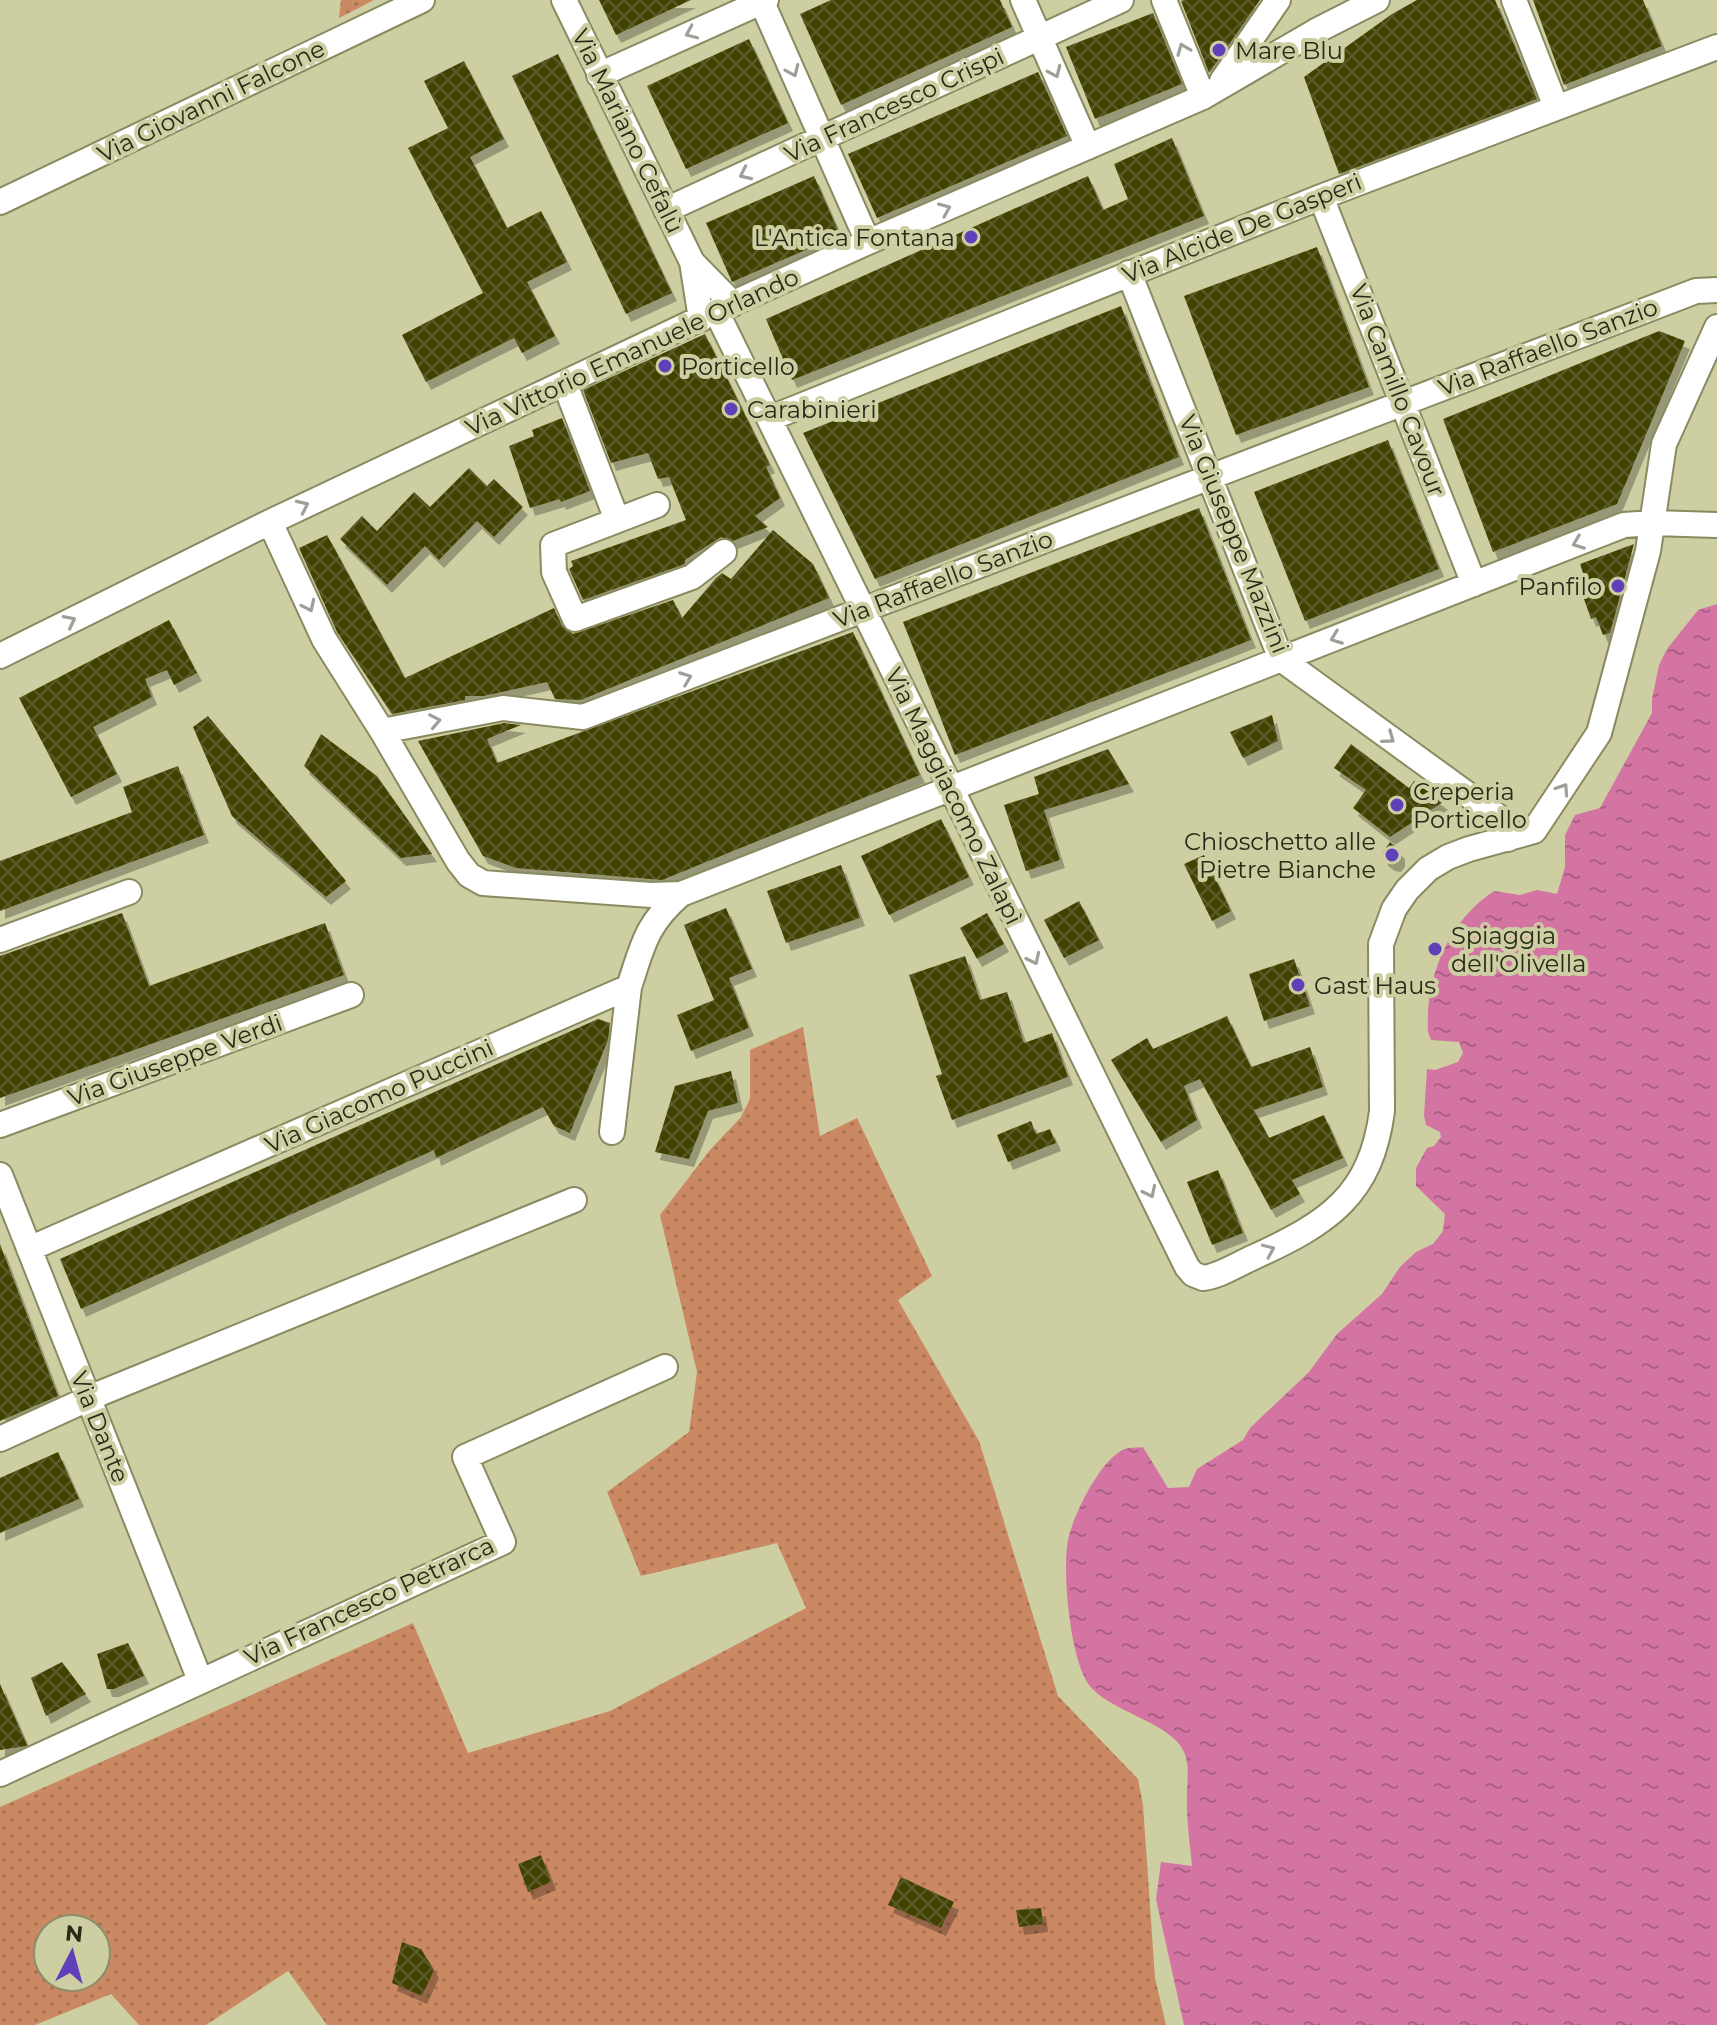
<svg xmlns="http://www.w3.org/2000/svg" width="1717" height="2025" font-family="Montserrat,sans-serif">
<defs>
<pattern id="grass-dots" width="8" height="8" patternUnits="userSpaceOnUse" patternTransform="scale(2)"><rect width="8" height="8" fill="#cb8963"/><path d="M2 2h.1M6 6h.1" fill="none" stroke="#a57051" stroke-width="1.8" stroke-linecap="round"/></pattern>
<pattern id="water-ripples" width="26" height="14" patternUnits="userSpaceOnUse" patternTransform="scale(2)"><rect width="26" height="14" fill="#d374a3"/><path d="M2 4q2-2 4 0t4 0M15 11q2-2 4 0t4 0" fill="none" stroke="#ab5f84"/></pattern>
<pattern id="building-cross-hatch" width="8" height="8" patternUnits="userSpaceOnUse" patternTransform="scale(2)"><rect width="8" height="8" fill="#434305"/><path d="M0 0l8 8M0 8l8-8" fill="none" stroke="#5c5c29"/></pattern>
<filter id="shadow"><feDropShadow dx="5" dy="8" stdDeviation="0" flood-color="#0004"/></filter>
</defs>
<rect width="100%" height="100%" fill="#cdcfa3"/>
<path fill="url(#grass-dots)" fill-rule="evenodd" d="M 341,0 L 374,0 L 339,18 Z
M 803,1027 L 820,1136 L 857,1118 L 932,1276 L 898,1300 L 979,1441 L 1058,1696 L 1138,1779 L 1143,1805 L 1155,1978 L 1166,2025 L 327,2025 L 288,1971 L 206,2025 L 139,2025 L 111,1994 L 35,2025 L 0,2025 L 0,1807 L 413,1623 L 468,1753 L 610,1711 L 806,1608 L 777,1543 L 641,1576 L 607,1492 L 689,1432 L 697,1372 L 660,1215 L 710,1150 L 741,1117 L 750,1099 L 750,1050 ZM 48,1929 L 96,1929 L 96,1977 L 48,1977 Z"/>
<path fill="url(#water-ripples)" d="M 1717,604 L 1717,2025 L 1184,2025 L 1156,1899 L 1161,1862 L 1192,1866 C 1190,1843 1186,1818 1187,1794 C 1187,1779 1190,1766 1184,1752 C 1172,1722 1105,1711 1087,1682 C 1070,1655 1062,1572 1068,1540 C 1073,1515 1101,1458 1125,1449 C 1130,1447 1138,1448 1143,1447 L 1168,1488 L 1189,1487 L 1197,1469 L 1243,1440 L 1250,1428 L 1309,1372 L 1337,1334 L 1382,1294 L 1400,1267 L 1416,1252 L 1433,1244 L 1443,1231 L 1445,1214 L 1416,1186 L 1416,1168 L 1427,1148 L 1434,1146 L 1441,1137 L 1440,1132 L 1426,1125 L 1424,1115 L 1427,1069 L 1435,1070 L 1458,1062 L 1463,1053 L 1459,1042 L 1431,1040 L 1428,1032 C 1425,978 1448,921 1494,891 L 1520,895 L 1537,890 L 1557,894 L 1565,867 L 1565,835 L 1575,815 L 1600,808 L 1652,713 L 1652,699 L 1659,665 L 1667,649 L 1698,610 Z"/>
<path fill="url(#building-cross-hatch)" filter="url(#shadow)" d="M 599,0 L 691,0 L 616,35 Z
M 831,0 L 1000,0 L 1012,27 L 841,105 L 800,14 Z
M 1184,0 L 1260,0 L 1209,73 L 1181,1 Z
M 1417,0 L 1495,0 L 1537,99 L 1339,174 L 1304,77 L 1392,14 Z
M 1533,0 L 1643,0 L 1662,46 L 1564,85 Z
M 1153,13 L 1182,84 L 1095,119 L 1066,47 Z
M 749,39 L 788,123 L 686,169 L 647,86 Z
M 558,54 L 672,293 L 626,314 L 512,76 Z
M 464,61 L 504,139 L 470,157 L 507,228 L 541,211 L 567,262 L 527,282 L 555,336 L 522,353 L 514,338 L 426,382 L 402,335 L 483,293 L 408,148 L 448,128 L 424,81 Z
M 1038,72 L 1067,136 L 877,218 L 848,154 Z
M 1172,138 L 1204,216 L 792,380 L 766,319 L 1088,176 L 1103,210 L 1128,199 L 1114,164 Z
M 814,176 L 840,235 L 732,282 L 706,223 Z
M 1317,247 L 1369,387 L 1236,435 L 1184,296 Z
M 1121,306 L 1179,457 L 875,579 L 803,433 Z
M 1659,331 L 1685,341 L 1617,504 L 1493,552 L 1443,419 Z
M 705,334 L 770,465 L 766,467 L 780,498 L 755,516 L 768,527 L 733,541 L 721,537 L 685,560 L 685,564 L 583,600 L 569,569 L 573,566 L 571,561 L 686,520 L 669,477 L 658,479 L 648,453 L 611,463 L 583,390 Z
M 562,418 L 590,491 L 561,502 L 560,499 L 530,508 L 509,446 L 534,436 L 532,430 Z
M 1388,440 L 1439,569 L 1305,621 L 1254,492 Z
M 469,468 L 487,486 L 494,479 L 523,507 L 494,537 L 477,521 L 439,560 L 425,546 L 387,585 L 340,539 L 362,516 L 377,531 L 414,492 L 430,507 Z
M 1199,508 L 1251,640 L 955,755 L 903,622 Z
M 773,530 L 813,564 L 829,598 L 581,700 L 555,699 L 547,682 L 484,696 L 465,696 L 465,700 L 392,714 L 337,632 L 299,548 L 327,535 L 405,678 L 554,608 L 562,626 L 573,634 L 673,600 L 682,618 L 716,578 L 722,573 L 731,579 Z
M 1634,544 L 1610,633 L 1603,635 L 1596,617 L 1591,619 L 1579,585 L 1586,582 L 1580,564 Z
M 169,620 L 197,673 L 174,685 L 167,670 L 145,679 L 152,697 L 93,727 L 117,774 L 71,797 L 19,698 Z
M 853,632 L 920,775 L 662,880 L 516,868 L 483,856 L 418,741 L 504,723 L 521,725 L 487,739 L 497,763 Z
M 1272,715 L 1278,741 L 1243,758 L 1230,732 Z
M 208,716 L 346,881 L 326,897 L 232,816 L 193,727 Z
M 321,734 L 377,776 L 432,854 L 401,858 L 304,766 Z
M 1351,744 L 1409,788 L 1414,781 L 1443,802 L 1390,837 L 1353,808 L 1366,790 L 1334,768 Z
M 1108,749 L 1129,784 L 1044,810 L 1060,860 L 1026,871 L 1004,805 L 1039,794 L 1034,777 Z
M 178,766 L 204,835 L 0,911 L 0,861 L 132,812 L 123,787 Z
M 941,819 L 969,877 L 889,915 L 861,856 Z
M 1390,842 L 1400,851 L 1400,859 L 1396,864 L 1390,863 L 1383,858 L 1383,852 Z
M 1204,855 L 1231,911 L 1212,921 L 1184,864 Z
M 841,865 L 860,918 L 786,943 L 767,891 Z
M 1079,901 L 1099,940 L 1064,958 L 1044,920 Z
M 726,908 L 752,969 L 729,978 L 749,1028 L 691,1051 L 677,1015 L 714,1000 L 684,925 Z
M 122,913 L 149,986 L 325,923 L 344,975 L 0,1098 L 0,956 Z
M 987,913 L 1004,944 L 977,959 L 960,928 Z
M 965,956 L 980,1000 L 1007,992 L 1024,1043 L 1052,1033 L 1068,1077 L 952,1120 L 936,1076 L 942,1074 L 909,975 Z
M 1294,959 L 1310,1006 L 1264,1021 L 1249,974 Z
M 1227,1016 L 1251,1067 L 1310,1047 L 1323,1087 L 1254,1110 L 1269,1138 L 1324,1115 L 1343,1158 L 1292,1180 L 1300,1194 L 1271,1210 L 1200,1079 L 1184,1086 L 1197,1120 L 1161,1142 L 1111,1060 L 1147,1038 L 1153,1049 Z
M 598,1019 L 610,1023 L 608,1040 L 570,1133 L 554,1126 L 543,1107 L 436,1158 L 434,1150 L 81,1309 L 60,1259 Z
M 731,1071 L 738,1103 L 708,1111 L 689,1159 L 655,1152 L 675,1086 Z
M 1031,1121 L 1036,1134 L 1050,1129 L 1056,1143 L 1008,1162 L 997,1135 Z
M 1218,1170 L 1243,1233 L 1212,1245 L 1187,1182 Z
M 0,1244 L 58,1396 L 0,1421 Z
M 58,1452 L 79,1499 L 0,1533 L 0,1478 Z
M 128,1643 L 144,1676 L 114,1689 L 107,1689 L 97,1654 Z
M 62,1662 L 86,1694 L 46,1716 L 31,1678 Z
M 0,1684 L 27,1745 L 26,1746 L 0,1750 Z
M 541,1855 L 551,1882 L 528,1892 L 518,1864 Z
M 901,1877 L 954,1902 L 941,1928 L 888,1905 Z
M 1041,1908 L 1043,1924 L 1019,1927 L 1016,1910 Z
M 402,1942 L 421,1949 L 434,1970 L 422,1996 L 392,1983 Z"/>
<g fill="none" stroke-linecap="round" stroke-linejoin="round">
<g stroke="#898a60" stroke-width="28">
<path id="minor" d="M 564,0 L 692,262 L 701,319
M 761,0 L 868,242
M 1023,0 L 1088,147
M 1164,0 L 1203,97
M 1514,0 L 1556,107
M 599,75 L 766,0
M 1222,81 L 1278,0
M 1321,197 L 1474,584
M 0,202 L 422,0
M 666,210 L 1121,0
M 692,262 L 733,304
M 1129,273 L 1281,659 L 1500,818 L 1508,839
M 716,311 L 1187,1267 L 1193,1274 L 1203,1278 C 1220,1276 1238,1264 1254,1257 C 1328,1223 1371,1196 1382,1111 L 1381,944 L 1394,909 L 1407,890 L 1428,869 L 1448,857 L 1469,849 L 1534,831 L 1599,733 L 1648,551 L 1664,444 L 1717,327
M 565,384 L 617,520
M 771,418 L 1321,197 L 1717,47
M 657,505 L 553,545 L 554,572 L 575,619 L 692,577 L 724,552
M 270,522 L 324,639 L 382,731 L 503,708 L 583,717 L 1696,291 L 1717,290
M 0,656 L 270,522 L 716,311 L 868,242 L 1203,97 L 1316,31 L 1377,0
M 382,731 L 458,861 L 469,875 L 483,883 L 651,895 L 681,894 L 1624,525 L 1653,523 L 1717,525
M 0,940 L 129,892
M 0,1125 L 351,995
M 612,1132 L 629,987
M 0,1175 L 200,1680
M 29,1249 L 629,987 C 643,945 646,924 681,894
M 0,1439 L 101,1393 L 574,1200
M 0,1774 L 503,1542 L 465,1457 L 665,1367"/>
</g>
<use href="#minor" stroke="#fff" stroke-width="24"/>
</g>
<defs><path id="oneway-chevron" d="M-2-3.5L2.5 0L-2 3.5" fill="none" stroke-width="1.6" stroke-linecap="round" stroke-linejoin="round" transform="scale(2)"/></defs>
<g stroke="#9e9f97">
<use href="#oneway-chevron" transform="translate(691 33) rotate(156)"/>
<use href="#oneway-chevron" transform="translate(1183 49) rotate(-112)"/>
<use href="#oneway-chevron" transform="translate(793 71) rotate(66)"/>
<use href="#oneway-chevron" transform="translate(1055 72) rotate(66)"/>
<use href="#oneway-chevron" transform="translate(745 174) rotate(155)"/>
<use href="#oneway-chevron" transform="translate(945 209) rotate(-23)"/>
<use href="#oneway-chevron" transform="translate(303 506) rotate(-25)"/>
<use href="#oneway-chevron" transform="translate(1578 543) rotate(159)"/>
<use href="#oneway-chevron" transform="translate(309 606) rotate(65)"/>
<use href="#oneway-chevron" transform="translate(70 621) rotate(-27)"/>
<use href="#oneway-chevron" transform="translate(1336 638) rotate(159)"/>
<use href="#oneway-chevron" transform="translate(686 678) rotate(-21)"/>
<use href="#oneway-chevron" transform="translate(435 721) rotate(-11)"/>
<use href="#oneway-chevron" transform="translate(1389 738) rotate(36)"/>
<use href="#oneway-chevron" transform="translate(1563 789) rotate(-56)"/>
<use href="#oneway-chevron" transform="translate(1034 959) rotate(64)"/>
<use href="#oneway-chevron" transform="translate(1150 1192) rotate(64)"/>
<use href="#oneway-chevron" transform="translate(1269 1250) rotate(-24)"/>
</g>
<g fill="#6040b9" stroke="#cdcfa3" stroke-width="3">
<circle cx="1219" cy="50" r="8"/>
<circle cx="971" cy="237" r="8"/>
<circle cx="665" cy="366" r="8"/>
<circle cx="731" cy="409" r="8"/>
<circle cx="1618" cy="586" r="8"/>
<circle cx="1397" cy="805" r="8"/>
<circle cx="1392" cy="855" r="8"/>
<circle cx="1435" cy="949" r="8"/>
<circle cx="1298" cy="985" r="8"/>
</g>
<g text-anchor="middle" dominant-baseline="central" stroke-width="8" stroke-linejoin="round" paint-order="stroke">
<g font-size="24" fill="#282917" stroke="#cdcfa3" text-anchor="start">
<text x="1235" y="50">Mare Blu</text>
<text x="955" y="237" text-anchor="end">L'Antica Fontana</text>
<text x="681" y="366">Porticello</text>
<text x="747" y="409">Carabinieri</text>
<text x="1602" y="586" text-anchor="end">Panfilo</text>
<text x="1413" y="791">Creperia<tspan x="1413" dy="28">Porticello</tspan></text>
<text x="1376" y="841" text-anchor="end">Chioschetto alle<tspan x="1376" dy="28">Pietre Bianche</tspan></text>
<text x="1451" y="935">Spiaggia<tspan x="1451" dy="28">dell'Olivella</tspan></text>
<text x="1314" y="985">Gast Haus</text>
</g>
<g font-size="24" fill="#282917" stroke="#cdcfa3">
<text transform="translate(211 101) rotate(-26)">Via Giovanni Falcone</text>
<text transform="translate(894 105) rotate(-25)">Via Francesco Crispi</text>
<text transform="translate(628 131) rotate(64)">Via Mariano Cefalù</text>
<text transform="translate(1242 228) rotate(-22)">Via Alcide De Gasperi</text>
<text transform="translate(1548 347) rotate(-21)">Via Raffaello Sanzio</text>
<text transform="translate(632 352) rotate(-25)">Via Vittorio Emanuele Orlando</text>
<text transform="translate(1398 390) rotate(69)">Via Camillo Cavour</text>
<text transform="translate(1234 534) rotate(68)">Via Giuseppe Mazzini</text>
<text transform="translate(943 579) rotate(-21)">Via Raffaello Sanzio</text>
<text transform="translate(954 796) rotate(64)">Via Maggiacomo Zalapì</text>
<text transform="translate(175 1060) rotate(-20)">Via Giuseppe Verdi</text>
<text transform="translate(379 1096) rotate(-24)">Via Giacomo Puccini</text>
<text transform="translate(100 1427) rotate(68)">Via Dante</text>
<text transform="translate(369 1601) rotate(-25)">Via Francesco Petrarca</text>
</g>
</g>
<g transform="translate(72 1953) rotate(6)"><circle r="38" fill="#cdcfa3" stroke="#8b8d6b" stroke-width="2"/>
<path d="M0-6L14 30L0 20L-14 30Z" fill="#6040b9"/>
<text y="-12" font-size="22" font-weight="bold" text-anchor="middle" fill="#282917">N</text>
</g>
</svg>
